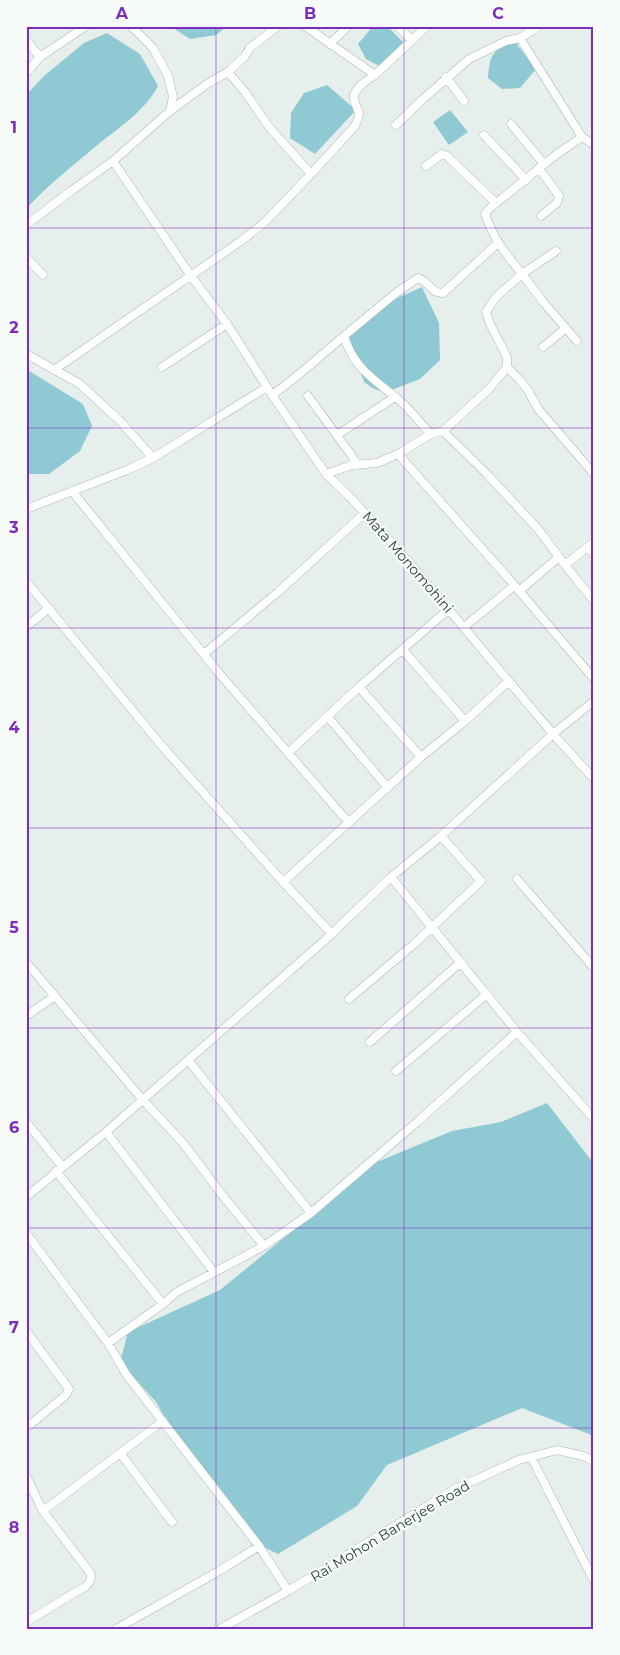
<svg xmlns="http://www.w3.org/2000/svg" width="620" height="1655" font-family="Montserrat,sans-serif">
<rect width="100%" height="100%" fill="#e6efeb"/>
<path fill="#8ec9d4" d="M 170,26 L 227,26 L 216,35 L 190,39 Z
M 373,26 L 387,26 L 404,43 L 383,68 L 366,59 L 358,44 Z
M 107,33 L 140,54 L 158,86 C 146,109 122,126 101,142 C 75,164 49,184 26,209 L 26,95 L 44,76 L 84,43 Z
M 515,42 L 536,69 L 520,88 L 502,89 L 488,78 C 490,54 492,50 515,42 Z
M 327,85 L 356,110 L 315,154 L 290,138 L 291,113 L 304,93 Z
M 450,110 L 468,132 L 449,145 L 433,122 Z
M 422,287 L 439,323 L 440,360 L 420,379 L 386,392 L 374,389 L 364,382 L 345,331 L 375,308 Z
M 26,369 L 83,404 L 92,426 L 80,451 L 49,474 L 26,474 Z
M 547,1103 L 594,1164 L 594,1436 L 522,1408 L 387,1465 L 357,1506 L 278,1554 L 253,1542 L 190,1460 L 156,1402 L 120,1362 L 128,1332 L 220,1290 L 377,1162 L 452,1131 L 501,1122 Z"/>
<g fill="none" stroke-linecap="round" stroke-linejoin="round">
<g stroke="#a8b8b2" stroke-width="9">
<path id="minor" d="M 305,26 L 375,75 L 427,26
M 397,26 L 412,40
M 520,38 L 582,137
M 26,40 L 40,57
M 330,44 L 348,26
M 228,72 L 245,92 L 269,127 L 311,174 L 355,126 C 356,122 359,119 359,114 C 358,106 350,99 356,91 C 360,84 369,79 375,75
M 26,73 L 40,57 L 86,26
M 446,77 L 464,101
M 170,111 L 207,84 L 228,72 L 245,56 L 250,48 L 278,26
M 511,124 L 544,164
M 396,125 L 423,99 L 469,59 L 506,41 L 520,38 L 539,26
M 484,135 L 526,180
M 113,161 L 191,276 L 227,324 L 272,395 L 326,474 L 352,499 L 414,568 L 553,734 L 594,779
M 426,166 L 442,154 L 447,156 L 496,203
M 539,168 L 559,196 L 557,203 L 541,216
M 26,225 L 71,191 L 113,161 L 170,111 L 173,97 L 168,76 L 153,48 L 131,26
M 556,251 L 522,274 L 544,303 L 577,341
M 26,257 L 43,275
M 543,347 L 566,328
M 26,354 L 80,384 L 121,422 L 153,458
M 162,367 L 227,324
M 507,367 L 519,379 L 527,389 L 539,410 L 594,474
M 54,370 L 241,241 L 264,223 L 311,174
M 272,395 C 298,377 320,356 344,336
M 308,396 L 352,456 L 357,465
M 443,431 L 486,473 L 538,529 L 565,565 L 594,542
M 431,434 C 420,423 410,409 399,400 C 374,379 354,369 344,336 L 396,293 L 418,278 C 428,280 431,294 443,293 L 498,243
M 337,435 L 395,397
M 398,454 L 510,580 L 594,679
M 326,474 L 352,465 L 377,463 L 398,454 L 431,434 L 443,431 L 489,389 L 507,367 L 507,357 L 490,324 L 486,312 L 496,297 L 522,274 C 505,253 494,240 485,214 L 490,208 L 557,154 L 582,137 L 594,145
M 72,491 L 218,672 L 349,823
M 26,509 L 127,470 L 153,458 L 267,387
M 588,547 L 594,555
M 565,565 L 594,601
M 26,581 L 161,745 L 283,882
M 519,591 L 559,557
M 26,627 L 49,608
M 464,627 L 514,586
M 403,650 L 465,721
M 204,654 L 278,592 L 365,513
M 359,687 L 421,757
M 328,717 L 388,788
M 288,753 L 359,687 L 449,609
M 391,877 L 517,1032 L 594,1119
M 517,879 L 594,968
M 332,934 L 283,882 L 421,757 L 465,721 L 509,681
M 26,962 L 142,1099 L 183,1143 L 223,1196 L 264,1246
M 349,999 L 414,944 L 481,881 L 441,836
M 26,1016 L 55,996
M 370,1042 L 461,962
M 188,1060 L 311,1213
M 396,1071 L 487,994
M 26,1122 L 62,1166
M 106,1132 L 214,1272
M 56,1171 L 163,1304
M 26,1197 L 106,1132 L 324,941 L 391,877 L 441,836 L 553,734 L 594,701
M 26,1233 L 108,1343 L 126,1374 L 259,1546 L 288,1591
M 26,1331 L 69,1389 L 66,1395 L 26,1428
M 108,1343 L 163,1304 L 177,1292 L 264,1246 L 311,1213 L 417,1122 L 517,1032
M 120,1453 L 172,1522
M 531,1457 L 594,1581
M 26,1476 L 43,1511
M 26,1622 L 86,1586 C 90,1582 91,1580 91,1574 L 43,1511 L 163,1421
M 116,1629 L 219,1571 L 259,1546
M 220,1629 L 288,1591 L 455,1489 L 519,1460 L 557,1450 L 583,1456 L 594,1461"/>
</g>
<use href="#minor" stroke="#fff" stroke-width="8"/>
</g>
<path fill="none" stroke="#7b2cbf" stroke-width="1" stroke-opacity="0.55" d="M 216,26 L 216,1629M 404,26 L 404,1629M 26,228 L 594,228M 26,428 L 594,428M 26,628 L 594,628M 26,828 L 594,828M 26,1028 L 594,1028M 26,1228 L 594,1228M 26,1428 L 594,1428"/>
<g text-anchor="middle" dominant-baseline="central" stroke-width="4.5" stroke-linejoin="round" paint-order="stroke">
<g font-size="14" fill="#24423a" stroke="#f7fbf9">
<text transform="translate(408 562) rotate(49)">Mata Monomohini</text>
<text transform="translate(390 1531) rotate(-31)">Rai Mohon Banerjee Road</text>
</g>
</g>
<rect width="620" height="1655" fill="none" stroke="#f7fbf9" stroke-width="55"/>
<rect x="28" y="28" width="564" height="1600" fill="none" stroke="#7b2cbf" stroke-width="2"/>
<g font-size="16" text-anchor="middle" font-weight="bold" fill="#7b2cbf">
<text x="122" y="19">A</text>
<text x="310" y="19">B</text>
<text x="498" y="19">C</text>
<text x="14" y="133">1</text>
<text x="14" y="333">2</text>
<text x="14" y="533">3</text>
<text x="14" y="733">4</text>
<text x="14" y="933">5</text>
<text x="14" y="1133">6</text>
<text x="14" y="1333">7</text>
<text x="14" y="1533">8</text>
</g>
</svg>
